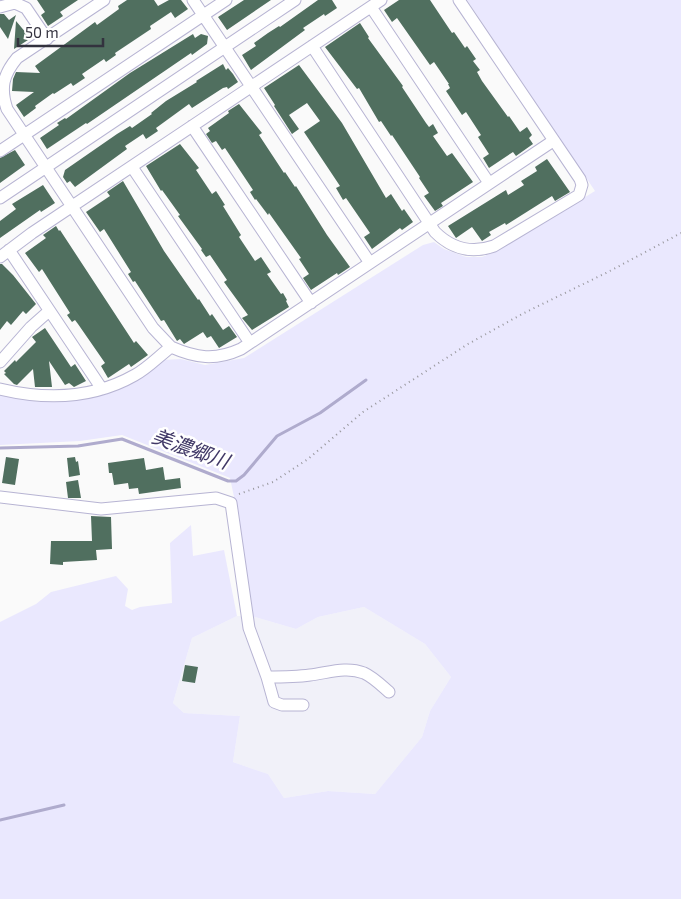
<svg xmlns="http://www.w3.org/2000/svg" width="681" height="899" font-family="'Exo 2','Noto Sans JP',sans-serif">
<rect width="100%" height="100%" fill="#fafafa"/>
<path fill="#f1f1f9" d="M 364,607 L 425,644 L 451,677 L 430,711 L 422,737 L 375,794 L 328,791 L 284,798 L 268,774 L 233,762 L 240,716 L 184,713 L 173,703 L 192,638 L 237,616 L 251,616 L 296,629 L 318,617 Z"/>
<path fill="#eae8fe" d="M 467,0 L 681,0 L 681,899 L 0,899 L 0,622 L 36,604 L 51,592 L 116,576 L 128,589 L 125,606 L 132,610 L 140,607 L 172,603 L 170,543 L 191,525 L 193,556 L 224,550 L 237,616 L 192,638 L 173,703 L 184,713 L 240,716 L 233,762 L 268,774 L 284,798 L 328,791 L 375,794 L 422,737 L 430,711 L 451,677 L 425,644 L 364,607 L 318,617 L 296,629 L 251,616 L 239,520 L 230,478 L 122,435 L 80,441 L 0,445 L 0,395 L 40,402 L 61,401 L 91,397 L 162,360 L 181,359 L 205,365 L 244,358 L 423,245 L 434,242 L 444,249 L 466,257 L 482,257 L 499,250 L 595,191 Z"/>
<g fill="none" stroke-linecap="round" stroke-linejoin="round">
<path stroke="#afabcd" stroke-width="3" d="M 0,448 L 78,446 L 122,439 L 228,481 L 236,481 L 244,475 L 277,436 L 320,413 L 366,380
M 0,820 L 64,805"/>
</g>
<path fill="#506f5f" d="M 37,0 L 78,0 L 60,12 L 63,16 L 48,26 L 41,15 L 45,12 Z
M 127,0 L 154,0 L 158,6 L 169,0 L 181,0 L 188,9 L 175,18 L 171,12 L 150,26 L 151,29 L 115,53 L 116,55 L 106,62 L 104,59 L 82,74 L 85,78 L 73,86 L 71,83 L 54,94 L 53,93 L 35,106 L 36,108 L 24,117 L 16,105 L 34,92 L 12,91 L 13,79 L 16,72 L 40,73 L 35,66 L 95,22 L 97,25 L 119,9 L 118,6 Z
M 244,0 L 271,0 L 227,30 L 218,17 Z
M 318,0 L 332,0 L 337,8 L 325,16 L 324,14 L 303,28 L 305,30 L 251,70 L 242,55 L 256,46 L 254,43 L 268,33 L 279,26 L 280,27 Z
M 399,0 L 430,0 L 452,33 L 454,32 L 465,48 L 467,46 L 476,59 L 473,61 L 480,70 L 477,72 L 482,81 L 508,117 L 509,116 L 520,132 L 527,127 L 532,135 L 529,138 L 533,144 L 516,156 L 513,152 L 489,168 L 483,158 L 489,154 L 478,137 L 481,135 L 466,112 L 462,115 L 446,91 L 450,88 L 448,84 L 449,84 L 434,62 L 430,65 L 397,18 L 392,22 L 384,10 Z
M 0,14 L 4,14 L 9,20 L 16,15 L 8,39 L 0,27 Z
M 16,21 L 27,34 L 25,35 L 28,40 L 14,49 Z
M 360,23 L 369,37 L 368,38 L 403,86 L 402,87 L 426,123 L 429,127 L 433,124 L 438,133 L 433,136 L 447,156 L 452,153 L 473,182 L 441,203 L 443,206 L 435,211 L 424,196 L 429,193 L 419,178 L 420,177 L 392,135 L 391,136 L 381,121 L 379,122 L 359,88 L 357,89 L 325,47 Z
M 193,34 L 195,38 L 201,34 L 208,36 L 207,44 L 192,55 L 191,53 L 87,124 L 86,123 L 47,149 L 40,138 L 59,125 L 57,123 L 65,118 L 66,119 L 130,73 Z
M 223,64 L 226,70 L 228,68 L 233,74 L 238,82 L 228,89 L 227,87 L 223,88 L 192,108 L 189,104 L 156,128 L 158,131 L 146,139 L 143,134 L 125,146 L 127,149 L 75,187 L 70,181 L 67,183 L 63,177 L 65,170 L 117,134 L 130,126 L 132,128 L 152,114 L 151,113 L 166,101 L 197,82 L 196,81 Z
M 299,65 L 342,123 L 386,198 L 391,194 L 402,211 L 404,209 L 413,222 L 402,230 L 400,228 L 372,249 L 364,237 L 370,233 L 346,198 L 343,200 L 336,188 L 340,186 L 304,132 L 320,121 L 307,103 L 289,115 L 299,129 L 292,134 L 274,106 L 275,105 L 264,88 Z
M 239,104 L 262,133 L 259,135 L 284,173 L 285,172 L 295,187 L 296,186 L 327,235 L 350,267 L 338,275 L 337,273 L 311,290 L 303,278 L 309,274 L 299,259 L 301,258 L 269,213 L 268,215 L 256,199 L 255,200 L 250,192 L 253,190 L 225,148 L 222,150 L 216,141 L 212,143 L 206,134 L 210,131 L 208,128 L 229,113 L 228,111 Z
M 180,144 L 199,168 L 196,170 L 212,194 L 216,191 L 225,205 L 223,206 L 241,235 L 239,237 L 255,261 L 261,257 L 271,272 L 267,274 L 281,294 L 283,293 L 287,300 L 286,301 L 289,307 L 252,330 L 242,318 L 248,315 L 224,282 L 227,280 L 210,255 L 206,257 L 201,250 L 202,249 L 178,216 L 180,215 L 162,190 L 161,191 L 146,166 Z
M 15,150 L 25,165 L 0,183 L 0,158 Z
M 547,159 L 570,192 L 555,201 L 552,196 L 506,225 L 505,223 L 489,232 L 491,235 L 482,241 L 472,227 L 456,238 L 448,226 L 506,190 L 508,195 L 524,185 L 521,181 L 537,171 L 535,167 Z
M 123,181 L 164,251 L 198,300 L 199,299 L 210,316 L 212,314 L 223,330 L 229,326 L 237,337 L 219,348 L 211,336 L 207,338 L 203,332 L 184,344 L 180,339 L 177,341 L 164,320 L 161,321 L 135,281 L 133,282 L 128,274 L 131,272 L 104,229 L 100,232 L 86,212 L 110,196 L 107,192 Z
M 43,185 L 55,203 L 41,212 L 40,210 L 0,238 L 0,221 L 16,209 L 12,204 Z
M 56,226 L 59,231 L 60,230 L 134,343 L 136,341 L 148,355 L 131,367 L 129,364 L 108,378 L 101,366 L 105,363 L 78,324 L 75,320 L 72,322 L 67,315 L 70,313 L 42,269 L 39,272 L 25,253 L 46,238 L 43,235 Z
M 0,264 L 2,264 L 13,275 L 36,304 L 26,314 L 23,311 L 11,325 L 7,321 L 0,330 Z
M 45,328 L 71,367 L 75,364 L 86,381 L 74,387 L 69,383 L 65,385 L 49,361 L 52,387 L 35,387 L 33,369 L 17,385 L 14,384 L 4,374 L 6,373 L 4,371 L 15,360 L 16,362 L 36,342 L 32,337 Z
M 6,457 L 19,459 L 15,485 L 2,483 Z
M 75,457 L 76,462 L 78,461 L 80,475 L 69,477 L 67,458 Z
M 144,458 L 146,470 L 163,467 L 165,480 L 180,478 L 181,488 L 139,494 L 138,488 L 129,489 L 128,483 L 114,485 L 112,473 L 109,473 L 108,463 Z
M 78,480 L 81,498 L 68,498 L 66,482 Z
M 91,516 L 111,517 L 112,549 L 96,550 L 97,560 L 63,562 L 63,565 L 50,564 L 51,541 L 92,541 Z
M 185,665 L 198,667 L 195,683 L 182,681 Z"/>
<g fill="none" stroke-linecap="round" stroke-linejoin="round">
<g stroke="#b7b4d3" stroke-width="13">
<path id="minor" d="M 104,0 L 17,58 C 3,75 0,88 7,109 L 153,328 L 171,347
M 193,0 L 370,263
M 0,7 L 15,3 L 26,8 L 47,39
M 371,7 L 489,183
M 312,46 L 435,232 C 452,249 471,254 494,246 L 579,195 L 582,185 L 580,179 L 459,0
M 192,126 L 311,303
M 0,151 L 226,0
M 132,167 L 250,343
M 0,198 L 295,0
M 9,250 L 102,389
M 0,257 L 32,233 L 381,0
M 0,362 L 31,327 L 49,311
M 0,389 C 46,400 93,399 135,375 C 148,368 159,356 171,347 C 196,358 215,361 241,349 L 553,141
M 0,497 L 101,509 L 216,498 L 231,503 L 249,628 L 267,677 L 274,702 L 282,705 L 303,705
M 267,677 C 282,677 296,677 310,675 C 328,673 346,666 364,673 C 373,677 381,685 389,692"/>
</g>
<path stroke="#99989e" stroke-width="2" stroke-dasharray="1 4" stroke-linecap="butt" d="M 239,494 L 273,482 L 308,459 L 363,412 L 468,344 L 524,313 L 608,272 L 681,233"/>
<use href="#minor" stroke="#fff" stroke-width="11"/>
</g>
<g text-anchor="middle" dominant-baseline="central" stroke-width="5" stroke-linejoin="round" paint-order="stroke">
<g font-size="20" font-style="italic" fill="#413967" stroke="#fff">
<text transform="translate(191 448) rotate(20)">美濃郷川</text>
</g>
</g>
<path d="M18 38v8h85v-8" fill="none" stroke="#33323e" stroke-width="2.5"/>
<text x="25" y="38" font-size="15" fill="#33323e" stroke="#ffffff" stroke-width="4" paint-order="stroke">50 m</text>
</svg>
